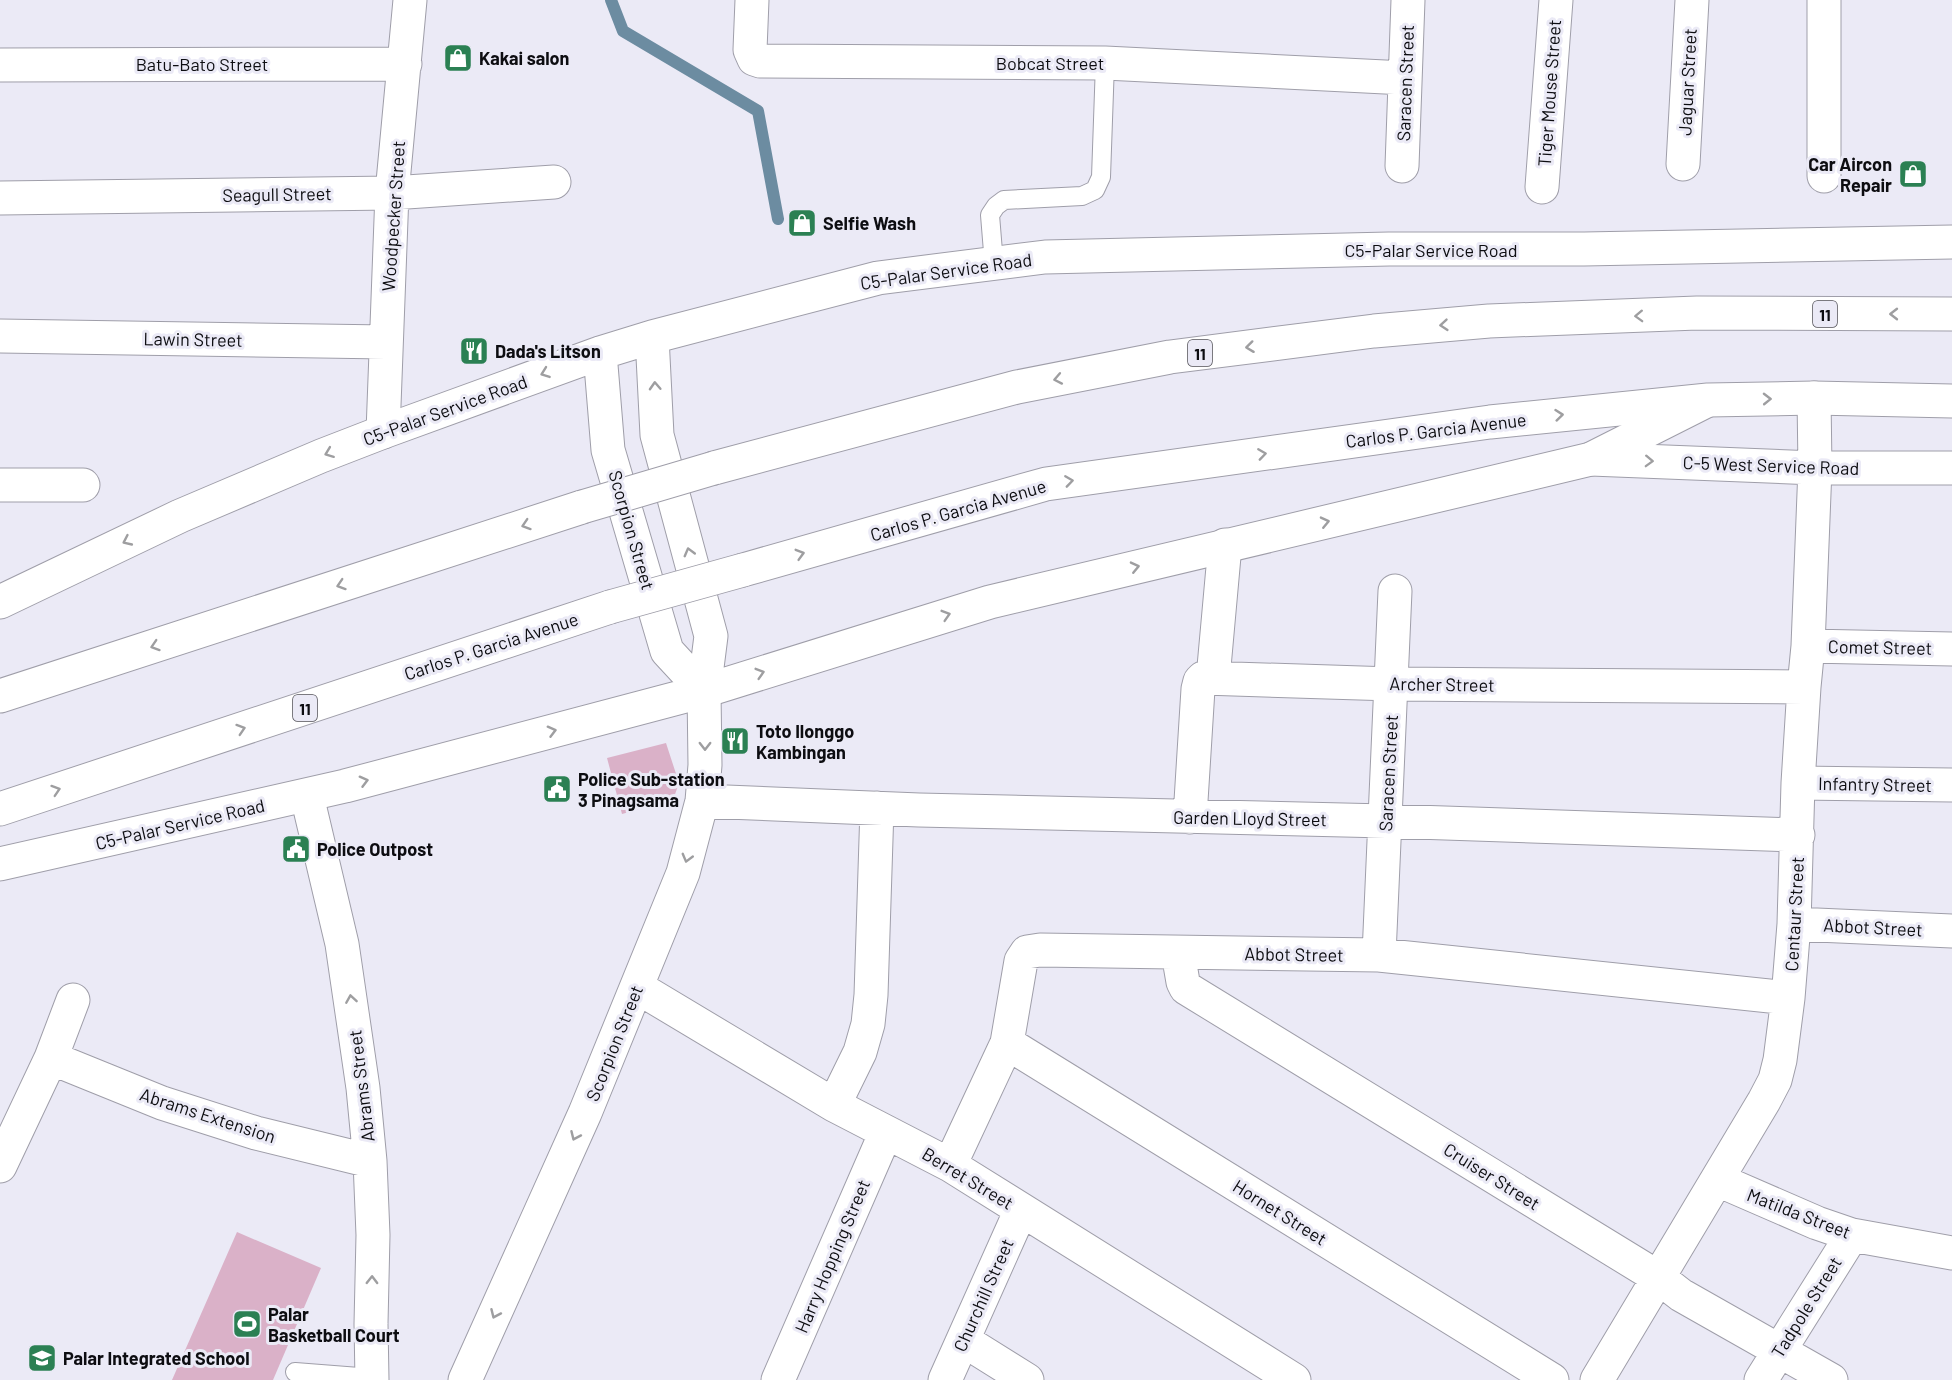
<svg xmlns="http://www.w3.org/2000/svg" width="1952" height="1380" font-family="Barlow,sans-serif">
<rect width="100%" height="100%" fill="#ebeaf6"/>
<path fill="#dab1c8" d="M 666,743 L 679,783 L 673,800 L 622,814 L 607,758 Z
M 237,1232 L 321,1268 L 273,1380 L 172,1380 Z"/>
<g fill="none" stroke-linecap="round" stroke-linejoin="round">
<path stroke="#6c8ca1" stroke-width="12" d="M 611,0 L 623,31 L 758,111 L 778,219"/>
<g stroke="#9f9ea9" stroke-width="20">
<path id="lane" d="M 994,264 L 990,215 L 996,206 L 1004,200 L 1082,196 L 1095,190 L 1101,177 L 1105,63
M 295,1372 L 372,1378"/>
</g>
<g stroke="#9f9ea9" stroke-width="35">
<path id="street" d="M 752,0 L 750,50 L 754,59 L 760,61 L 1105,63 L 1405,78
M 0,65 L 405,64
M 1683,164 L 1692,0
M 1402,166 L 1408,0
M 1824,176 L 1824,0
M 1542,187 L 1556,0
M 0,198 L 392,193 L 554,182
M 0,336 L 386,342
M 383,432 L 392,193 L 410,0
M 1591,459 L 1815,468 L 1952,468
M 0,485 L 83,485
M 1808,646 L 1952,649
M 1213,678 L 1225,545
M 1798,783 L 1952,785
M 307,796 L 342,944 L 363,1088 L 370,1161 L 373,1235 L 371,1324 L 372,1380
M 702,801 L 919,810 L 1386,821 L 1798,835
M 1190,817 L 1198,689 L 1200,681 L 1203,678 L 1392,684 L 1804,687
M 1794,924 L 1952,931
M 1178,953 L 1183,982 L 1186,988 L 1659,1278 L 1681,1295 L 1831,1380
M 1379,955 L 1395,591
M 637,987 L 834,1105 L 950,1165 L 1294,1380
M 1007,1043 L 1552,1380
M 51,1058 L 162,1103 L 256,1133 L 370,1161
M 834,1105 L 860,1052 L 868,1024 L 871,995 L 877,808
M 950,1165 L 1007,1043 L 1021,961 L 1027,952 L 1040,950 L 1379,955 L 1788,998
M 0,1166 L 51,1058 L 73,1000
M 1718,1180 L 1817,1223 L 1852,1235 L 1952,1253
M 963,1340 L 1027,1380
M 465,1380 L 585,1113 L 683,873 L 702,801 L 705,765 L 704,691
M 778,1380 L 886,1132
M 945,1380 L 1021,1210
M 1597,1380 L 1764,1101 L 1775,1080 L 1780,1060 L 1788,998 L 1794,924 L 1798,783 L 1804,687 L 1808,646 L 1815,468 L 1814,398
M 1761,1380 L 1852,1235"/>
</g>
<g stroke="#9f9ea9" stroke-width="35">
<path id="secondary" d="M 652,337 L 657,435 L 711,636 L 704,691
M 600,353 L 608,450 L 667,651 L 704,691
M 0,602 L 180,516 L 321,456 L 383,432 L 600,353 L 652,337 L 878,278 L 1045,257 L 1389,249 L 1584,249 L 1952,242
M 0,864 L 345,786 L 704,691 L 990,602 L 1591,459 L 1706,401"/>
</g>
<g stroke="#9f9ea9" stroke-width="35">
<path id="primary" d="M 714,468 L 1017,387 L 1170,357 L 1374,331 L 1489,321 L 1697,313 L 1952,314
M 743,570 L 1046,484 L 1490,422 L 1708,400 L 1814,398 L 1952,401
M 0,696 L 582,507
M 0,809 L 610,607"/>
</g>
<use href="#lane" stroke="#fff" stroke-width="18"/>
<use href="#street" stroke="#fff" stroke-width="33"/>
<use href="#secondary" stroke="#fff" stroke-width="33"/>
<use href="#primary" stroke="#fff" stroke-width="33"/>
<g stroke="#9f9ea9" stroke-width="35" stroke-linecap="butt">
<path id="primary-bridge" d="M 582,507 L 714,468
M 610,607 L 743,570"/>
</g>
<use href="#primary-bridge" stroke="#fff" stroke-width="33"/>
</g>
<defs><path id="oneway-chevron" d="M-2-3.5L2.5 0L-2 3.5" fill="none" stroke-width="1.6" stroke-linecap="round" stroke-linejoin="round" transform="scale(1.5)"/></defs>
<g stroke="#9e9ea0">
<use href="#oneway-chevron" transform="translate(1894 314) rotate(-180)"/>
<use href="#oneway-chevron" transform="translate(1639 316) rotate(178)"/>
<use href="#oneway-chevron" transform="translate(1444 325) rotate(175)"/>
<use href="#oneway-chevron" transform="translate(1250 347) rotate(173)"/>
<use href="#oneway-chevron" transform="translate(545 373) rotate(160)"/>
<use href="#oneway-chevron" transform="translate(1058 379) rotate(169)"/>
<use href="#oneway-chevron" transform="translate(655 386) rotate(-93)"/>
<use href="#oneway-chevron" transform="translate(1767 399) rotate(-1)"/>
<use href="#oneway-chevron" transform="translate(1559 415) rotate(-6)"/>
<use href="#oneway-chevron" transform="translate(329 453) rotate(159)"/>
<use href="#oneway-chevron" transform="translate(1262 454) rotate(-8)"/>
<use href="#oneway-chevron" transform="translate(1649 461) rotate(2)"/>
<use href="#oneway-chevron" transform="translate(1069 481) rotate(-8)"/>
<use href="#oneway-chevron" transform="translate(1325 522) rotate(-13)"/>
<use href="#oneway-chevron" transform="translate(526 525) rotate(162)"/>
<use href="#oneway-chevron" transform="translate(127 541) rotate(155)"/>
<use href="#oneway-chevron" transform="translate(689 552) rotate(-105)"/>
<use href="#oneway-chevron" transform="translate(800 554) rotate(-16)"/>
<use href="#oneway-chevron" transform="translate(1135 567) rotate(-13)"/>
<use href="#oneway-chevron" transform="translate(341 585) rotate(162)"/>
<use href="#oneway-chevron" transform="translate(946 615) rotate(-17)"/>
<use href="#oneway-chevron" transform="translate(155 646) rotate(162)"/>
<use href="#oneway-chevron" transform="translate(760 673) rotate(-17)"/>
<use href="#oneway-chevron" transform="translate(241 729) rotate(-18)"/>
<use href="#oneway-chevron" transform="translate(552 731) rotate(-15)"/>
<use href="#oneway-chevron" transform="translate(705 746) rotate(90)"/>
<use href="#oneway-chevron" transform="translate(364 781) rotate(-15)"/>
<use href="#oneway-chevron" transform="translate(56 790) rotate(-18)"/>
<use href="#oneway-chevron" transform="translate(687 858) rotate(105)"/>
<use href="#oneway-chevron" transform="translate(351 999) rotate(-99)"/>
<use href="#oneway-chevron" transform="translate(575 1136) rotate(114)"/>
<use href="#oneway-chevron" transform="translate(372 1280) rotate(-89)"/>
<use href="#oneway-chevron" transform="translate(495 1314) rotate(114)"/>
</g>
<defs>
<g id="shop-square" transform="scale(1.5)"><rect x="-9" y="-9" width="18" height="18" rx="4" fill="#2b8053" stroke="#ebeaf6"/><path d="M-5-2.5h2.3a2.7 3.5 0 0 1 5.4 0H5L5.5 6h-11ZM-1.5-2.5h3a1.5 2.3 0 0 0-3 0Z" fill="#fff"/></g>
<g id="restaurant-square" transform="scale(1.5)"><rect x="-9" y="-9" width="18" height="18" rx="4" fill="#2b8053" stroke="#ebeaf6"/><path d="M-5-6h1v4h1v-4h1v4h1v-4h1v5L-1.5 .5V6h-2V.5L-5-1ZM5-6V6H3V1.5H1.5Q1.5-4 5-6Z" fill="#fff"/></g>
<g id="civic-square" transform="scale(1.5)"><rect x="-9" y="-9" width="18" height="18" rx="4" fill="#2b8053" stroke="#ebeaf6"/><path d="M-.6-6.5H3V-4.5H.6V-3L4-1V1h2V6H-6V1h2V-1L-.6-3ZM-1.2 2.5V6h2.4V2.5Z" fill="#fff"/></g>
<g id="stadium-square" transform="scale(1.5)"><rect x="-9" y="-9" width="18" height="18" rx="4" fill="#2b8053" stroke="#ebeaf6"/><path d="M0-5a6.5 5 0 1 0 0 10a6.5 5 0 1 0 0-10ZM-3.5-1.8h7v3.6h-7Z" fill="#fff"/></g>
<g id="school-square" transform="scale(1.5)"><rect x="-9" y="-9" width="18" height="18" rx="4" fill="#2b8053" stroke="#ebeaf6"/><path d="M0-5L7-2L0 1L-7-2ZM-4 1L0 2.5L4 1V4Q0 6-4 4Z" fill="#fff"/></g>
</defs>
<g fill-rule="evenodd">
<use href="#shop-square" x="458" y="58"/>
<use href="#shop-square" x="1913" y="174"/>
<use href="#shop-square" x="802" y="223"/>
<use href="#restaurant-square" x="474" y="351"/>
<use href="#restaurant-square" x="735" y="741"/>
<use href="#civic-square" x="557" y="789"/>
<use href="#civic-square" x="296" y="849"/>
<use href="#stadium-square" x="247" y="1324"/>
<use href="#school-square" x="42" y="1358"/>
</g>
<g text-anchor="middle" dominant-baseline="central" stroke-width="6" stroke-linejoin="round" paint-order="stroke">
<g fill="#ebeaf6" stroke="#504f56" stroke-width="1.5">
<rect x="1813" y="301" width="24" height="26" rx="4.5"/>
<rect x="1188" y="340" width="24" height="26" rx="4.5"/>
<rect x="293" y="695" width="24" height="26" rx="4.5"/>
</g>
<g font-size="16" font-weight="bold" fill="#0d0d11">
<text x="1825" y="314">11</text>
<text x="1200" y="353">11</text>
<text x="305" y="708">11</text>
</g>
<g font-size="18" font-weight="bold" fill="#0d0d11" stroke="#ebeaf6" text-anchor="start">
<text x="479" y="58">Kakai salon</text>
<text x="1892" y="164" text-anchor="end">Car Aircon<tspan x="1892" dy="21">Repair</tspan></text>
<text x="823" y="223">Selfie Wash</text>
<text x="495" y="351">Dada's Litson</text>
<text x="756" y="731">Toto Ilonggo<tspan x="756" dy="21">Kambingan</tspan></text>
<text x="578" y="779">Police Sub-station<tspan x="578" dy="21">3 Pinagsama</tspan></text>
<text x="317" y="849">Police Outpost</text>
<text x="268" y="1314">Palar<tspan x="268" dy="21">Basketball Court</tspan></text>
<text x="63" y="1358">Palar Integrated School</text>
</g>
<g font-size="18" fill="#0d0d11" stroke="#ebeaf6">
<text x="1050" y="63">Bobcat Street</text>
<text x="202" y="64">Batu-Bato Street</text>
<text transform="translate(1687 82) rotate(-87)">Jaguar Street</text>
<text transform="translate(1405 83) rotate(-88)">Saracen Street</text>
<text transform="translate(1549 93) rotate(-86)">Tiger Mouse Street</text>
<text transform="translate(277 194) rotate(-1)">Seagull Street</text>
<text transform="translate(393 216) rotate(-86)">Woodpecker Street</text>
<text x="1431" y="250">C5-Palar Service Road</text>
<text transform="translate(946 271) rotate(-8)">C5-Palar Service Road</text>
<text transform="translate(193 339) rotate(1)">Lawin Street</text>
<text transform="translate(445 410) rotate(-20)">C5-Palar Service Road</text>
<text transform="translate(1436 430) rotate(-7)">Carlos P. Garcia Avenue</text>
<text transform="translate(1771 465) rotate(2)">C-5 West Service Road</text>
<text transform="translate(958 510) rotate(-16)">Carlos P. Garcia Avenue</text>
<text transform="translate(632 530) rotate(74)">Scorpion Street</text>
<text transform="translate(491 646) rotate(-18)">Carlos P. Garcia Avenue</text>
<text transform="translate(1880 647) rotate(1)">Comet Street</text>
<text transform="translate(1442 684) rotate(1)">Archer Street</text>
<text transform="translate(1388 773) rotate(-87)">Saracen Street</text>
<text transform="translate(1875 784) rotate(1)">Infantry Street</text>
<text transform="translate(1250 818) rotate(1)">Garden Lloyd Street</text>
<text transform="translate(180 824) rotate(-13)">C5-Palar Service Road</text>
<text transform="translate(1794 914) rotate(-87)">Centaur Street</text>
<text transform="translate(1873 927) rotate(3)">Abbot Street</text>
<text transform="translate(1294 954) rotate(1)">Abbot Street</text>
<text transform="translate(614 1043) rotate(-68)">Scorpion Street</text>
<text transform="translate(361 1086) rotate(-97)">Abrams Street</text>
<text transform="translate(208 1115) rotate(18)">Abrams Extension</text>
<text transform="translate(1492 1176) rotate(32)">Cruiser Street</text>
<text transform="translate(968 1178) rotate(31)">Berret Street</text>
<text transform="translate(1280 1212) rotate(32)">Hornet Street</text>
<text transform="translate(1799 1213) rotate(21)">Matilda Street</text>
<text transform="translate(832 1256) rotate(-67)">Harry Hopping Street</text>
<text transform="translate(983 1295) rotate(-66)">Churchill Street</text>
<text transform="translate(1806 1307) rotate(-58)">Tadpole Street</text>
</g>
</g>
</svg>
